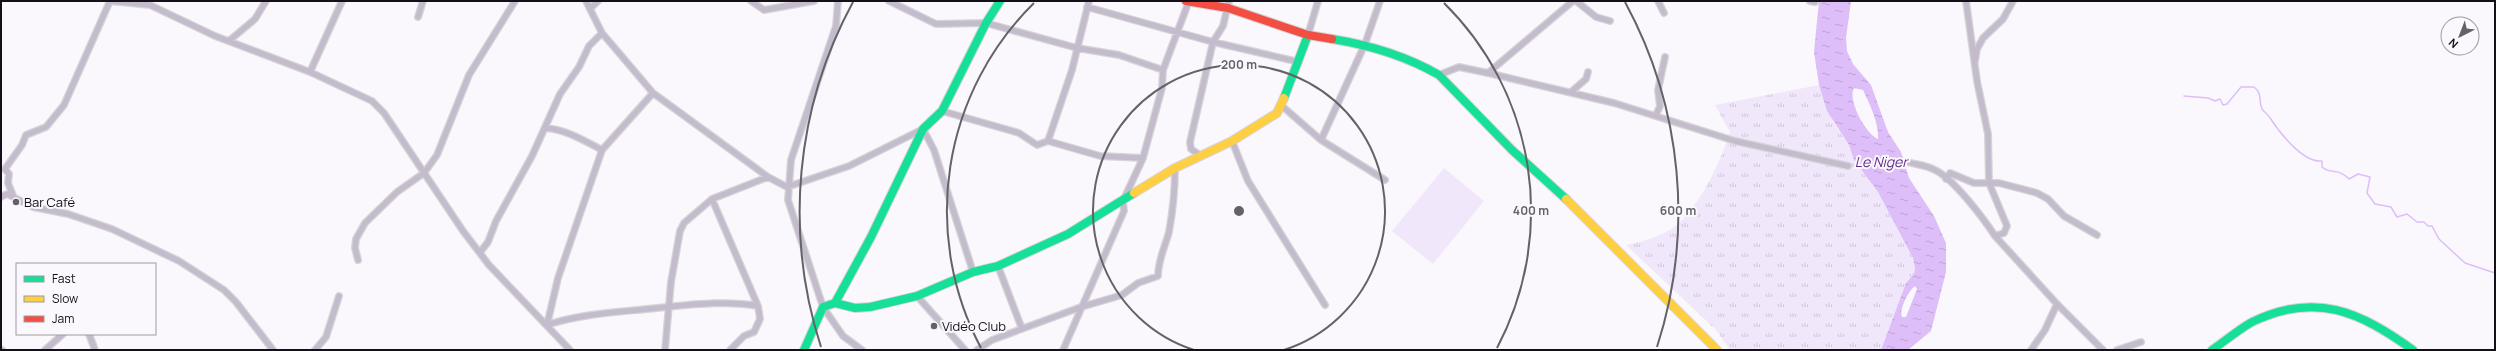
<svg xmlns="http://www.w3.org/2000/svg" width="2496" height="351" font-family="Manrope,sans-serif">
<defs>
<pattern id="grass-tufts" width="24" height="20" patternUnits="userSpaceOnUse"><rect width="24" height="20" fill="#f1e7fb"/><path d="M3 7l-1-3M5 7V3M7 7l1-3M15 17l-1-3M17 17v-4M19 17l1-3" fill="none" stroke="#cec5d7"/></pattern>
<pattern id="water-ripples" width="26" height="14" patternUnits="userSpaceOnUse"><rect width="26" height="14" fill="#ddbef9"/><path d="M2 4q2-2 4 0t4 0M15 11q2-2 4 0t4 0" fill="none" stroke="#bda2d5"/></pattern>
</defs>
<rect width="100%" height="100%" fill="#faf8fc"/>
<path fill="url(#grass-tufts)" d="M 1819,85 L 1833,122 L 1849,145 L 1854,160 L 1878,192 L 1913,258 L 1915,268 L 1914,274 L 1906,283 L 1881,350 L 1730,350 L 1716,330 L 1626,245 C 1644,241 1668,235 1681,221 C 1704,197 1720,163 1730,132 L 1715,105 Z"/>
<path fill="#f1e7fb" d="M 1444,168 L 1484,201 L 1433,264 L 1392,231 Z"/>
<path fill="url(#water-ripples)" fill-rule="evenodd" d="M 1819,1 L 1851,1 L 1846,38 L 1847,51 L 1853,64 L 1871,85 L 1888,132 L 1901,152 L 1909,178 L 1934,216 L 1946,243 L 1946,272 L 1931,331 L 1908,350 L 1881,350 L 1906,283 L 1914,274 L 1915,268 L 1913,258 L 1878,192 L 1854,160 L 1849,145 L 1827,111 L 1819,85 L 1814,52 ZM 1854,88 L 1863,90 C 1870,105 1879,123 1878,139 C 1866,134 1847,100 1854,88 ZM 1915,286 L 1917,289 L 1906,317 L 1902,317 C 1899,310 1908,291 1915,286 Z"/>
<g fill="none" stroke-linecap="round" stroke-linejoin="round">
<path stroke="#ddbef9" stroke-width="1.5" d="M 2184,96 L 2208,98 L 2215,101 L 2220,99 L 2223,105 L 2227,104 L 2241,87 L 2254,87 C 2263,94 2258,100 2262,109 C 2264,112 2268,114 2270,118 C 2280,133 2303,163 2322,161 L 2322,167 C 2331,175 2337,167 2349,179 L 2358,174 L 2370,177 L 2367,193 L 2375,204 L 2391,207 L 2397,217 L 2407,214 L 2417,222 L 2424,222 L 2428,226 L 2432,226 L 2439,239 L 2465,263 L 2495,273"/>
<g stroke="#d5d4d7" stroke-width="8">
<path id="street" d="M 110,1 L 150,5 L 215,36 L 310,72 L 372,101 L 384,113 L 463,231 L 489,265 L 570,350
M 586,1 L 602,33 L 653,93 L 768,177 L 787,187 L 849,166 L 923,129 L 934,150 L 973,272
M 751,1 L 764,10 L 814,1
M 838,1 L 836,26 L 791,160 L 788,200 L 823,307 L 843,336 L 862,350
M 889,1 L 936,24 L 986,23 L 1077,48 L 1119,55 L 1163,70
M 1576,1 L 1596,17 L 1610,21
M 1658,1 L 1664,13
M 1810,1 L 1815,2
M 1966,1 L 1977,81 L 1988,134 L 1989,183 L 2007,226 L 2004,233 L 1995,236 L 2057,304 L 2103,350
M 1087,7 L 1213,42 L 1299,62
M 591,8 L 598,1
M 418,17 L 423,1
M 1308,35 L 1318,1
M 230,40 L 255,19 L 266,1
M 1975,61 L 1977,49 L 1983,38 L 2003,19 L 2013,1
M 310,72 L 342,1
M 1488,73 L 1573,1
M 1439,75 L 1459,67 L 1488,73 L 1614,103 L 1735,141 L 1848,166
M 1571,92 L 1586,79 L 1588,72
M 1282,106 L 1321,140 L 1385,180
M 942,111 L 1019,133 L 1037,145 L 1048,141 L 1072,70 L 1089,1
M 1656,115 L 1660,106 L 1658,90 L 1665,57
M 546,128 C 567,130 583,140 602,150
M 1321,140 L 1365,44 L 1380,1
M 1048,141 L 1100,156 L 1143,158
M 1232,141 L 1248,181 L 1325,305
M 1201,156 L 1191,149 L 1190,142 L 1213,42 L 1223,26 L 1229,1
M 1908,162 C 1917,165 1926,165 1935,170 C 1953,178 1984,219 1995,236
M 1946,179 L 1950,173 L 1974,183 L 1999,183 L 2037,193 L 2048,199 L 2064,216 L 2097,235
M 1,197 L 7,194 L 33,207 L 68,214 L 112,229 L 179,261 L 224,290 L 236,302 L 273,350
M 14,198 L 8,183 L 9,174 L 5,169 L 22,145 L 26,135 L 46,127 L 64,105 L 110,1
M 712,199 L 768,177
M 481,251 L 488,242 L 496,221 L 532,156 L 560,94 L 579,67 L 589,46 L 602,33
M 358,260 L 355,248 L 356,239 L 365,223 L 397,192 L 424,173 L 437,155 L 469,75 L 515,1
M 998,266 L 1022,329
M 917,296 L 965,350
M 547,325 C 582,313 621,312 657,308 C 689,305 726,300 758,306 L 712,199 L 684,223 L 680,231 L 671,282 L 665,350
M 547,325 L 558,278 L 602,150 L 653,93
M 89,334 L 95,350
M 1,350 L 2,350
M 45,350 L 63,334
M 315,350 L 326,337 L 339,296
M 730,350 L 744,336 L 754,332 L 760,319 L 758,306
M 977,350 L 992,340 L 1081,307 L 1122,295 L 1138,283 L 1158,276 C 1158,260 1165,247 1169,232 C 1173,210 1175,190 1175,168
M 1063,350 L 1124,211 L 1123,201 L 1143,158 L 1162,88 L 1163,70 L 1189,1
M 2031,350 L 2045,330 L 2057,304
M 2117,350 L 2141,342"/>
</g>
<g stroke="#d5d4d7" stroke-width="10">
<path id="fast" d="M 1332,39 C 1369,45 1406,56 1439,75 L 1512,150 L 1566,199
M 1284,98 L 1308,35
M 835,303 L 855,308 L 870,307 L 917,296 L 973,272 L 998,266 L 1068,234 L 1134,193
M 804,350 L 823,307 L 835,303 L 871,237 L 923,129 L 942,111 L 986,23 L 1000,1
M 2212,350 C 2225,341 2238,330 2252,322 C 2316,291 2360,312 2413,350"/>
</g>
<g stroke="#d5d4d7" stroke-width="10">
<path id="slow" d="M 1134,193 L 1175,168 L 1232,141 L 1277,113 L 1284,98
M 1566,199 L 1717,350"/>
</g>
<g stroke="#d5d4d7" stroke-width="10">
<path id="jam" d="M 1186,1 L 1228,8 L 1308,35 L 1332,39"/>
</g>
<use href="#street" stroke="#c4bccc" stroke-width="5.5"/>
<use href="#fast" stroke="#16e098" stroke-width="8"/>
<use href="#slow" stroke="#ffcf43" stroke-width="8"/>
<use href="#jam" stroke="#f24e42" stroke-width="8"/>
</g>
<g fill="none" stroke="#646168" stroke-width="2">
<path d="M1194 350A146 146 0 1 1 1284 350"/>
<path d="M981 348A292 292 0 0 1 1034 3M1444 3A292 292 0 0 1 1497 348"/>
<path d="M821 347A439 439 0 0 1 853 2M1625 2A439 439 0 0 1 1657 347"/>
</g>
<g fill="#646168" stroke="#faf7fd" stroke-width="1.5">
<circle cx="16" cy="202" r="4"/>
<circle cx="934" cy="326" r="4"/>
</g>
<g text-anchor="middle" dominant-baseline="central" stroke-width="4" stroke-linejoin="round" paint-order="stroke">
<g font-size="13" fill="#140f19" stroke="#faf7fd" text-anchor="start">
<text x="24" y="202">Bar Café</text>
<text x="942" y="326">Vidéo Club</text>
</g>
<g font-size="14" font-style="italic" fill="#642d8c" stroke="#faf7fd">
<text x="1881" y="161">Le Niger</text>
</g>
</g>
<circle cx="1239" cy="211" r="6" fill="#646168" stroke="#faf7fd" stroke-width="2"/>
<g font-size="12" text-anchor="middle" font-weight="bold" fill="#646168" stroke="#faf7fd" stroke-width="4" stroke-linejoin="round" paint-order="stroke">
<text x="1239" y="69">200 m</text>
<text x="1531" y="215">400 m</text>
<text x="1678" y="215">600 m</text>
</g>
<rect width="2496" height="351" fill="none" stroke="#140f19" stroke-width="4"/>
<rect x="16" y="263" width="140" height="72" fill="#faf7fd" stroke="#9e9aa2"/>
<rect x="24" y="276" width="20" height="6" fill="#16e098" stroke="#9e9aa2"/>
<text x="52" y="283" font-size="12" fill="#140f19">Fast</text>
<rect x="24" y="296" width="20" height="6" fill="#ffcf43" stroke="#9e9aa2"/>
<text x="52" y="303" font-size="12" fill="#140f19">Slow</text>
<rect x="24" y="316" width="20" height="6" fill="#f24e42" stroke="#9e9aa2"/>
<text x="52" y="323" font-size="12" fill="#140f19">Jam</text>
<g transform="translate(2460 36) rotate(222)"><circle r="19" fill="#faf7fd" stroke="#9e9aa2"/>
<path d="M0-3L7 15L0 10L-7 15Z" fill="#646168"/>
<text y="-6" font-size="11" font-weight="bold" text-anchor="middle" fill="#140f19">N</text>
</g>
</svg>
